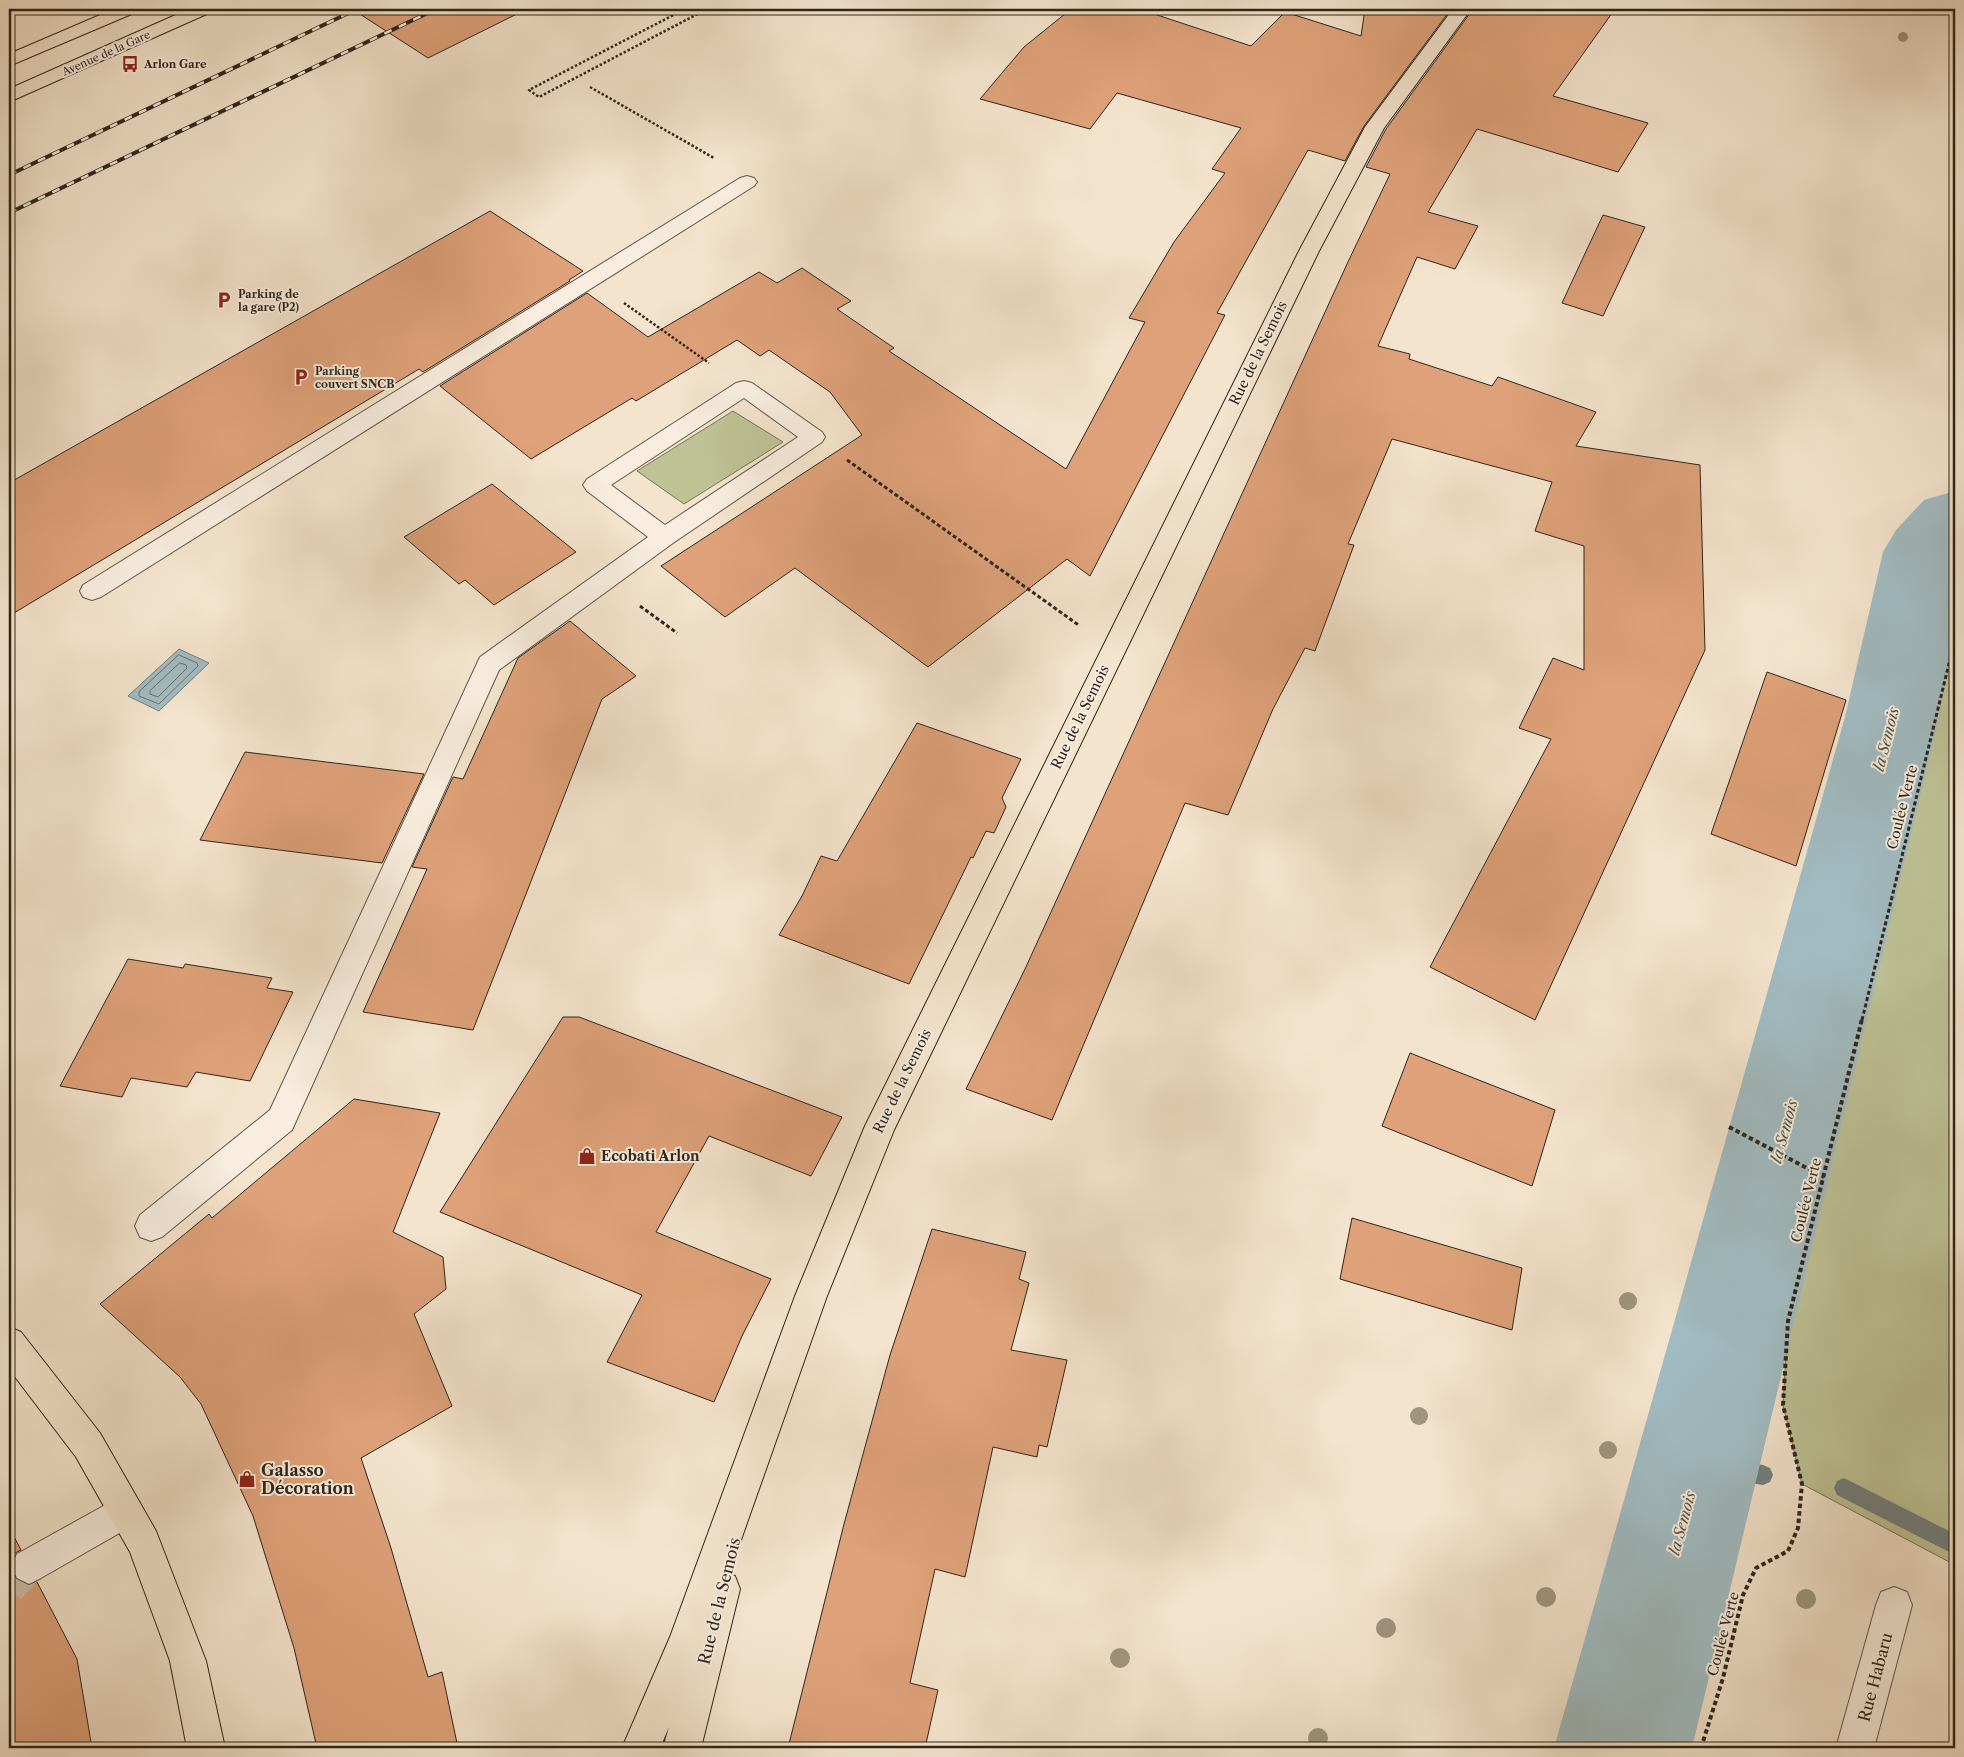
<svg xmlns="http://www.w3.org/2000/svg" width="1964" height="1757" font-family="'Libre Caslon Text',serif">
<rect width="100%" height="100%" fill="#f4e4cd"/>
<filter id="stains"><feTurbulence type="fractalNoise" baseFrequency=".004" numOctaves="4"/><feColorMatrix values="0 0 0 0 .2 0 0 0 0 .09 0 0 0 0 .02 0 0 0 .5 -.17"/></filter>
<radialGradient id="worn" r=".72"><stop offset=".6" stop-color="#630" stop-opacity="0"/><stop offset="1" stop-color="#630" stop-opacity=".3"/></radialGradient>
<path fill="#bec396" stroke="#767458" d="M 733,411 L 783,442 L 684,504 L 637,471 Z
M 1955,639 L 1955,1565 L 1802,1484 L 1783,1405 L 1788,1321 Z"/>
<path fill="#a1bcc2" stroke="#73807f" d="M 179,649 L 209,663 L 159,711 L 128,696 Z"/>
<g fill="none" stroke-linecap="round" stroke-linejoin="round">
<path stroke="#68706e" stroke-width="1" d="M 179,655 L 197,663 L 198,666 L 159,704 L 139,696 L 139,692 Z
M 180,663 L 186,665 L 187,668 L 158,697 L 150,694 L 150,691 Z"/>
<path fill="#73807f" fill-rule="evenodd" d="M 1696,1454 L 1763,1465 L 1770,1468 L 1773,1475 L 1770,1482 L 1763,1485 L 1696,1474 L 1689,1471 L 1686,1464 L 1689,1457 Z
M 1844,1478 L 1955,1534 L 1955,1555 L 1837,1495 L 1834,1488 L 1837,1481 Z"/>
<path fill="#a1bcc2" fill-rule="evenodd" d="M 1955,491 L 1955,634 L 1939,717 L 1692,1748 L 1554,1748 L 1845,717 L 1883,552 L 1896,530 L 1924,500 Z"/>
</g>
<path fill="#dea179" stroke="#2e251b" d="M 352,9 L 527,9 L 428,58 Z
M 1071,9 L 1139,9 L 1251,46 L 1285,12 L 1361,36 L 1365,9 L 1451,9 L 1364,126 L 1345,161 L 1308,150 L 1217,313 L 1225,315 L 1090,576 L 1067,559 L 928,667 L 795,568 L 725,617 L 661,566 L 862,435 L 830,392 L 769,350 L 760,356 L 737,340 L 636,401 L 632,398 L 531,459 L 440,386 L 587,293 L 648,337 L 759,272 L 777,283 L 802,268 L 851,301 L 837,309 L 894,348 L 889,351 L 1066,469 L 1145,322 L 1129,318 L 1174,242 L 1225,173 L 1212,169 L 1241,128 L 1117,93 L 1090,129 L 980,99 L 1024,47 Z
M 1473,9 L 1615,9 L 1553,96 L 1648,123 L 1618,172 L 1477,129 L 1428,212 L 1478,226 L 1455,269 L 1417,257 L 1378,346 L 1410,354 L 1409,359 L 1492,386 L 1498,377 L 1596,412 L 1576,446 L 1700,465 L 1705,650 L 1535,1020 L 1430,967 L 1551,739 L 1519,728 L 1553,658 L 1584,670 L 1584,546 L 1535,531 L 1552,482 L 1392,439 L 1348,544 L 1354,545 L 1315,651 L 1305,648 L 1273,709 L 1228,815 L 1185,803 L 1052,1120 L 966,1089 L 1025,969 L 1347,264 L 1390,174 L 1366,167 L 1386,129 Z
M 490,211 L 583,271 L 569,280 L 570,281 L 423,372 L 419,369 L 9,616 L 9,483 Z
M 1603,215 L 1645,227 L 1603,316 L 1562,303 Z
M 492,484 L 576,552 L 494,605 L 465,580 L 459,584 L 404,537 Z
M 570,621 L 636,676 L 602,699 L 473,1030 L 363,1012 L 427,869 L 412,867 L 453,777 L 463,779 L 518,658 Z
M 1767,672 L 1846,700 L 1796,866 L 1711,834 Z
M 917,723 L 1021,759 L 1002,798 L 1006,807 L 994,833 L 986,831 L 973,858 L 971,857 L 909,984 L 779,935 L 802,896 L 821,856 L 837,861 Z
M 245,752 L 424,774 L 382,863 L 200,840 Z
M 128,959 L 183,968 L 185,964 L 272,978 L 267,988 L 293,992 L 250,1081 L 196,1072 L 187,1087 L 131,1078 L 122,1097 L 60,1086 Z
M 563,1017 L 579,1017 L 842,1117 L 811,1176 L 709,1136 L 656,1232 L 771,1279 L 742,1336 L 714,1402 L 607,1362 L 642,1295 L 440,1212 Z
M 1410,1053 L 1555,1110 L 1532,1186 L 1382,1126 Z
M 354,1099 L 440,1113 L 393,1232 L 443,1257 L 446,1289 L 414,1314 L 452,1406 L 361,1458 L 391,1548 L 428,1677 L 442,1672 L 458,1748 L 317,1748 L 294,1648 L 253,1516 L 201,1404 L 180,1377 L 100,1304 L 209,1214 L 212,1218 Z
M 1352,1218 L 1522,1268 L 1512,1330 L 1340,1279 Z
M 932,1229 L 1026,1252 L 1019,1279 L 1029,1283 L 1011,1350 L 1067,1360 L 1047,1447 L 1039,1445 L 1037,1457 L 993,1447 L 965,1577 L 935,1569 L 910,1683 L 938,1690 L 925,1748 L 788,1748 L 844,1524 L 890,1355 Z
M 9,1527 L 21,1550 L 15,1553 L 9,1565 L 15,1579 L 28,1586 L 37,1582 L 77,1659 L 92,1748 L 9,1748 Z"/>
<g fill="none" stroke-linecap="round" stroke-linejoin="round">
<path stroke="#ccbea9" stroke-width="33" stroke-dasharray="33 16" stroke-linecap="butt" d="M 9,1588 L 29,1566"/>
<g stroke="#605548" stroke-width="2">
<path id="minor" d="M 747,176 L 754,178 L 757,182 L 754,186 L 101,597 L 92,600 L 83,597 L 80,591 L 83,585 L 740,178 Z
M 744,381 L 752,383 L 822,432 L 825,437 L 822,442 L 673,543 L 499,670 L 292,1130 L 162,1237 L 151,1241 L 140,1237 L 135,1226 L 140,1215 L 270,1110 L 480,657 L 648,537 L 587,491 L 583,485 L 587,479 L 736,383 ZM 744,398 L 798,437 L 665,525 L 611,485 Z
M 125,1494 L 137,1499 L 142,1511 L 137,1523 L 41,1578 L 29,1584 L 17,1578 L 11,1566 L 17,1554 Z
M 1894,1587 L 1907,1592 L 1912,1605 L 1874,1748 L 1836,1748 L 1876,1605 L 1881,1592 Z"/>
</g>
<g stroke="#2e251b" stroke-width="2">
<path id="major" d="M 114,9 L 137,9 L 134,13 L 9,66 L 9,54 Z
M 189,9 L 212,9 L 209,13 L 9,102 L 9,89 Z
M 1453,9 L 1471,9 L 1384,128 L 1319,251 L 894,1130 L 827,1296 L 729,1574 L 735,1576 L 740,1589 L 701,1748 L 663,1748 L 669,1727 L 660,1748 L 622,1748 L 670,1637 L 795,1296 L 865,1126 L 1299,251 L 1365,127 Z
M 9,1327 L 21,1332 L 100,1433 L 156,1531 L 206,1661 L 225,1748 L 187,1748 L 170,1661 L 130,1552 L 76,1457 L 9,1369 Z"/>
</g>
<path stroke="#2e251b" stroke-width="2.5" stroke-dasharray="2.5 2" stroke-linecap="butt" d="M 685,9 L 529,90 L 539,97 L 707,9
M 590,87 L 714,158
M 624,303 L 709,363"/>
<path stroke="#2e251b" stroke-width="3" stroke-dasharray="4 2.5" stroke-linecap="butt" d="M 847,460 L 1080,626
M 640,606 L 677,633
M 1862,1020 L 1955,639"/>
<path stroke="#2e251b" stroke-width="4" stroke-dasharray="4.5 3" stroke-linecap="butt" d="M 1729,1127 L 1824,1177
M 1701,1748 L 1723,1678 L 1743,1595 L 1756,1568 L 1788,1551 L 1798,1528 L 1802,1484 L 1783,1405 L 1788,1321 L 1862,1019"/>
<use href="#minor" fill="#f8edde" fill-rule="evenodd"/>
<use href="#major" fill="#f4e4cd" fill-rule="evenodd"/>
<g stroke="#2e251b" stroke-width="4">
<path id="rail" d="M 9,175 L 357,9
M 9,213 L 436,9"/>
</g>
<use href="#rail" stroke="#f8edde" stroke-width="2.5" stroke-dasharray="8" stroke-linecap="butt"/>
</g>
<g fill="#9f957f">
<circle cx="1903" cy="37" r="5"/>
<circle cx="1628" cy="1301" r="9"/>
<circle cx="1419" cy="1416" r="9"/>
<circle cx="1608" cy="1450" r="9"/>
<circle cx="1546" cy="1597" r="10"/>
<circle cx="1806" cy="1599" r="10"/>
<circle cx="1386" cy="1628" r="10"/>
<circle cx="1120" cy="1658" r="10"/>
<circle cx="1318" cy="1738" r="10"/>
</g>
<defs>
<g id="bus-bare" transform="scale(1.35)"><path d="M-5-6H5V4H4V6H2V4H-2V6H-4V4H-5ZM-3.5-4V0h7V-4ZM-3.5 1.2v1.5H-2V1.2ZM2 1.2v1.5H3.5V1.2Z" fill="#8f2418" stroke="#f8edde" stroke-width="2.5" paint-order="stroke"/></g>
<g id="parking-bare" transform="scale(1.35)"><path d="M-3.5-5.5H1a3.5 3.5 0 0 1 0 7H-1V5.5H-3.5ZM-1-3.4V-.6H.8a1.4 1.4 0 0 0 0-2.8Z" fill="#8f2418" stroke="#f8edde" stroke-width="2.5" paint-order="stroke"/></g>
<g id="shop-bare" transform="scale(1.35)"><path d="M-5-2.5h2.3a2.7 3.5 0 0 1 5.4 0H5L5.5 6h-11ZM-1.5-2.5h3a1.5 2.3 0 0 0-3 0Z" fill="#8f2418" stroke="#f8edde" stroke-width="2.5" paint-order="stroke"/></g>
</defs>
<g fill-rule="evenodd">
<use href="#bus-bare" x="130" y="64"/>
<use href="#parking-bare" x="224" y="300"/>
<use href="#parking-bare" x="301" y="377"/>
<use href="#shop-bare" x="587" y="1156"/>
<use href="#shop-bare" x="247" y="1479"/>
</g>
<g text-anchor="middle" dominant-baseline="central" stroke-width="4" stroke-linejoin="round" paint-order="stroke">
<g font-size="11" fill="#2e251b" stroke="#f8edde">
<text transform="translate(106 53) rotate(-24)">Avenue de la Gare</text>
</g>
<g font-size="11" font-weight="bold" fill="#2e251b" stroke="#f8edde" text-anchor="start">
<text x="144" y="64">Arlon Gare</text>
<text x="238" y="294">Parking de<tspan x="238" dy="13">la gare (P2)</tspan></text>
<text x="315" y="371">Parking<tspan x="315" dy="13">couvert SNCB</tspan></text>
</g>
<g font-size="14" fill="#2e251b" stroke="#f8edde">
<text transform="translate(1258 353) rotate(-64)">Rue de la Semois</text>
<text transform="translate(1080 717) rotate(-64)">Rue de la Semois</text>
<text transform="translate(1902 807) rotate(-76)">Coulée Verte</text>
<text transform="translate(902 1081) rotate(-64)">Rue de la Semois</text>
<text transform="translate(1806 1200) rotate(-76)">Coulée Verte</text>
<text transform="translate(1723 1634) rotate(-75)">Coulée Verte</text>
</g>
<g font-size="14" font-weight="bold" fill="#2e251b" stroke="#f8edde" text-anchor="start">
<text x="601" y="1156">Ecobati Arlon</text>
</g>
<g font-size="15" font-style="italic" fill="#50524d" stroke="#f8edde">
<text transform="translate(1886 739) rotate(-76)">la Semois</text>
<text transform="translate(1784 1131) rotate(-75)">la Semois</text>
<text transform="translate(1682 1523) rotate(-75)">la Semois</text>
</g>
<g font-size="16" font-weight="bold" fill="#2e251b" stroke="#f8edde" text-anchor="start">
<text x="261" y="1470">Galasso<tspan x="261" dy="18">Décoration</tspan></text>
</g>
<g font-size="16" fill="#2e251b" stroke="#f8edde">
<text transform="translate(719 1601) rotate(-76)">Rue de la Semois</text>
<text transform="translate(1875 1677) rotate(-75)">Rue Habaru</text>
</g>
</g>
<rect width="1964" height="1757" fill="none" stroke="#f4e4cd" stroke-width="30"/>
<rect x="10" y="10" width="1944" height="1737" fill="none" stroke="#2e251b" stroke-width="2.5"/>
<rect x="15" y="15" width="1934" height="1727" fill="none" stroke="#2e251b"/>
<rect width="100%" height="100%" filter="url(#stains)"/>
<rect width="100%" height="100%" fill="url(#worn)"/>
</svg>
